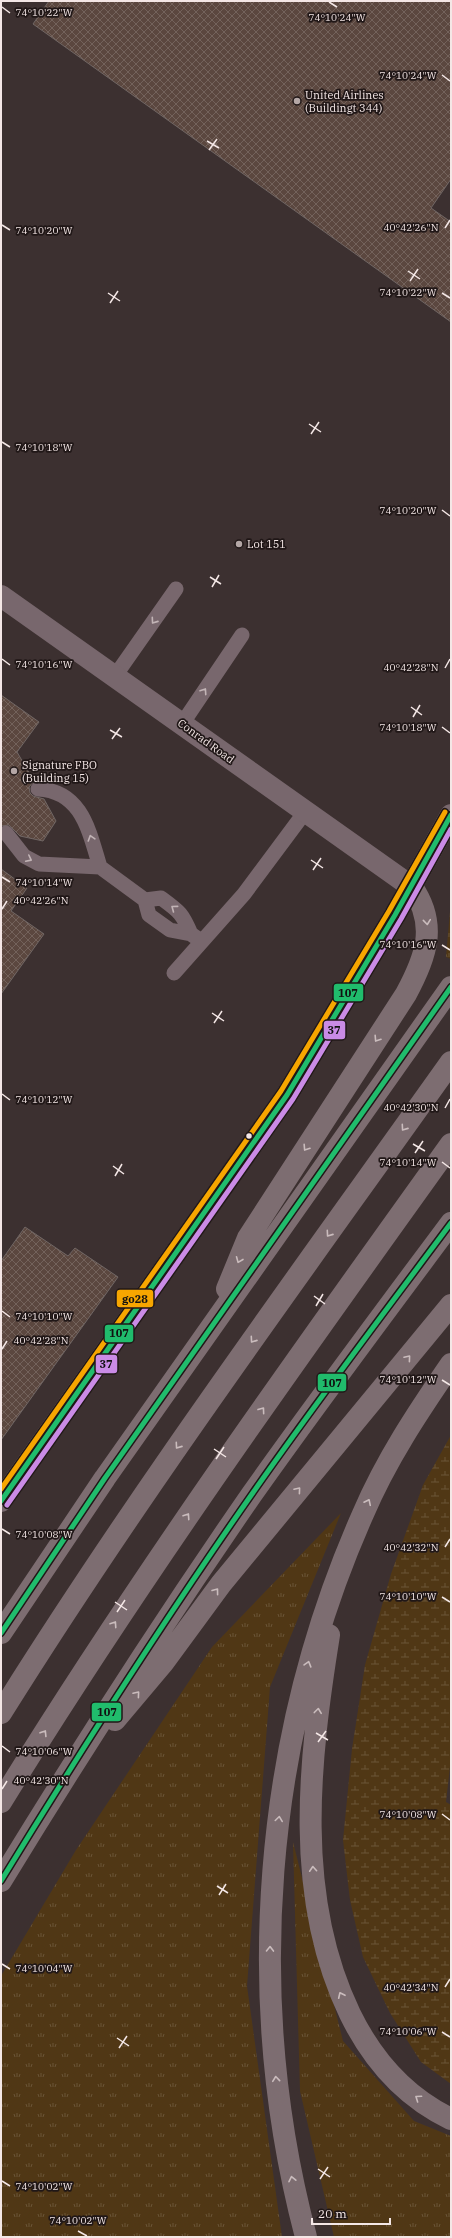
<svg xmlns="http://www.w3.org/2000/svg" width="452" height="2238" font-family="'IBM Plex Serif',serif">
<defs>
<pattern id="grass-tufts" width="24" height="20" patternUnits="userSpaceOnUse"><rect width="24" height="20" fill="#503715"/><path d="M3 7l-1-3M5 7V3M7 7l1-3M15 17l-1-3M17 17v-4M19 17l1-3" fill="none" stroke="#6a5437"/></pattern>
<pattern id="wetland-marsh" width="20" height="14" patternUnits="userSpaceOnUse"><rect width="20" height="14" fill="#503715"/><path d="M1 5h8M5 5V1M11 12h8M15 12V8" fill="none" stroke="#6a5437"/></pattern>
<pattern id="building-cross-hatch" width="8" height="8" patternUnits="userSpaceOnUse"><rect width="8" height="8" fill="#5b473f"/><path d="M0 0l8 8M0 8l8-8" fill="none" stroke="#73625b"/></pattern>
</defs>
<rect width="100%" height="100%" fill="#3c3030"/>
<path fill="url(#grass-tufts)" d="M 451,900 L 451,959 L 446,957 Z
M 341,1513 L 270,1687 L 247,1986 L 282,2237 L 1,2237 L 1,1976 L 76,1850 L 212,1647 Z
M 293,1842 L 343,2041 L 414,2121 L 451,2136 L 451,2237 L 334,2237 L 300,2091 Z"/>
<path fill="url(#wetland-marsh)" d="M 451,1435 L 451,1758 L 446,1802 L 451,1805 L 451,2084 L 421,2062 L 390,2013 L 363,1957 L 350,1900 L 343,1840 L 352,1749 L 365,1665 L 391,1574 L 423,1485 Z"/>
<path fill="url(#building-cross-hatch)" stroke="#706664" d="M 49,1 L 451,1 L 451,179 L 431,208 L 451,222 L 451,322 L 33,24 Z
M 1,695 L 39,722 L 17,752 L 34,781 L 29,787 L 30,793 L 33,796 L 44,799 L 56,821 L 43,841 L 20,836 L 9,825 L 1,826 Z
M 1,869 L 27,888 L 11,911 L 44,934 L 1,994 Z
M 25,1227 L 68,1256 L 75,1248 L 118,1277 L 1,1440 L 1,1261 Z"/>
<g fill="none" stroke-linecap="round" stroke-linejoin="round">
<path stroke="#78676d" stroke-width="15" d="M 115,676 L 176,589
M 182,724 L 242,635
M 6,833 L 24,856 L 39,864 L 100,867 C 89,831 82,791 38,789
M 100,867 L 145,900 L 149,915 L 170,930 L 191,934 L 201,941
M 145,900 L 161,898 C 180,912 182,913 191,934
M 174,973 L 244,894 L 305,812"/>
<path stroke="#78676d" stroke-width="22" d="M 1,596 L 412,887"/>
<path stroke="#78676d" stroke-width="22" d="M 1,1501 L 287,1095 L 395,915 L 451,815"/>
<path stroke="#7d6d71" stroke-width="22" d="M 227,1289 L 248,1238 L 406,994 C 426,957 438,925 412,887
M 1,1633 L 105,1478 L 451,987
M 329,1635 C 309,1760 293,1896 350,2014 C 372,2059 405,2097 451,2119
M 1,1713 C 141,1489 298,1277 451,1062
M 115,1720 L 163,1663 L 221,1584 L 451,1305
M 1,1802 C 141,1575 296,1360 451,1144
M 1,1881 C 81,1750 164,1621 252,1494 C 317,1402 384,1313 451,1223
M 306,2237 C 243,1999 263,1739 363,1514 C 386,1460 418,1412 451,1364"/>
<g stroke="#201717" stroke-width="8">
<path id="bus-1" d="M 1,1501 L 287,1095 L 395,915 L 451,815
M 1,1633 L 105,1478 L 451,987
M 1,1881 C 81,1750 164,1620 252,1494 C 316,1402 384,1313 451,1223"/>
</g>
<g stroke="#201717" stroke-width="8">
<path id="bus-2" d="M 7,1505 L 293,1099 L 401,919 L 451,829"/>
</g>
<g stroke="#201717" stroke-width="8">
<path id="bus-3" d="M 1,1489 L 281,1091 L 389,911 L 445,812"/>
</g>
<use href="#bus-1" stroke="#20bc6c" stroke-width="5"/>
<use href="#bus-2" stroke="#ca8be6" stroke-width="5"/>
<use href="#bus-3" stroke="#f7a600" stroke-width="5"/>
</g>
<defs><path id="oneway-chevron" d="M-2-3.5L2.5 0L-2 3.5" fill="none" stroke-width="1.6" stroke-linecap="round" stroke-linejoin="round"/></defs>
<g stroke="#c2b4b6">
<use href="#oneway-chevron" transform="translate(154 621) rotate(125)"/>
<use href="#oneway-chevron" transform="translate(204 691) rotate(-56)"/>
<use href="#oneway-chevron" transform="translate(91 838) rotate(-107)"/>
<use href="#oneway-chevron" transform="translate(29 859) rotate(27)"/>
<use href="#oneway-chevron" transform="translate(174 908) rotate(-143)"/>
</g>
<g stroke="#cabcbd">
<use href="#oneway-chevron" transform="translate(427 922) rotate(84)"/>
<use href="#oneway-chevron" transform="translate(377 1039) rotate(123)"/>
<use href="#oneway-chevron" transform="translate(404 1128) rotate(125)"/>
<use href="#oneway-chevron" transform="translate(306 1148) rotate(123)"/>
<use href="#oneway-chevron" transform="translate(329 1234) rotate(125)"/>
<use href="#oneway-chevron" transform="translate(239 1260) rotate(112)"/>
<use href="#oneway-chevron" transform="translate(253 1340) rotate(125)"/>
<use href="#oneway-chevron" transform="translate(408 1358) rotate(-50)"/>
<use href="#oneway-chevron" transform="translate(262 1410) rotate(-54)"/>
<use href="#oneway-chevron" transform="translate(178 1446) rotate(125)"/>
<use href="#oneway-chevron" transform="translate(298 1490) rotate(-50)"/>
<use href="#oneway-chevron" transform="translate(368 1502) rotate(-64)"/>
<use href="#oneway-chevron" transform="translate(187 1516) rotate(-56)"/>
<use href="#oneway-chevron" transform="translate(216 1591) rotate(-53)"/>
<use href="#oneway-chevron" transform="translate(114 1624) rotate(-56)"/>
<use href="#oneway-chevron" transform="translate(308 1664) rotate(-74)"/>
<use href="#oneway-chevron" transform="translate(137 1694) rotate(-50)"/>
<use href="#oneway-chevron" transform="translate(318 1711) rotate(-83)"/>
<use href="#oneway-chevron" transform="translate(44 1733) rotate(-58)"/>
<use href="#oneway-chevron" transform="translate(279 1819) rotate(-82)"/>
<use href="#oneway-chevron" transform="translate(313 1869) rotate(-94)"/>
<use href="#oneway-chevron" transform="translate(270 1949) rotate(-89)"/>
<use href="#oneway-chevron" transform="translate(341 1995) rotate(-115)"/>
<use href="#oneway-chevron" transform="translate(276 2079) rotate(-96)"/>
<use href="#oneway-chevron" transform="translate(418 2098) rotate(-145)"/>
<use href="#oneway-chevron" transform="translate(292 2179) rotate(-102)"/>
</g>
<path fill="none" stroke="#f4e7e6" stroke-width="1.5" d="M 329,2 L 337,7M 2,7 L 10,13M 442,75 L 450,81M 207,141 L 219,148M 209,150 L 217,139M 2,225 L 10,230M 445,228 L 450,220M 408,271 L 420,279M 410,281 L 418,269M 108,293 L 120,301M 442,293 L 450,298M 110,303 L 118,291M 309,424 L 321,432M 311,434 L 319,422M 2,442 L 10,447M 442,510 L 450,516M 210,577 L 221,584M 212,587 L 219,575M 2,659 L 10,665M 445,668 L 450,659M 411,707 L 422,715M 413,717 L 420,705M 442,727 L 450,733M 110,730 L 122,737M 112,739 L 120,728M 311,860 L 323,868M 313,870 L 321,858M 2,877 L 10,882M 2,909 L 7,901M 442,945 L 450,950M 212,1013 L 224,1021M 214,1023 L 222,1011M 2,1094 L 10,1100M 445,1108 L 450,1099M 413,1144 L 425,1151M 415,1153 L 423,1141M 442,1162 L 450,1168M 113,1166 L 124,1174M 115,1176 L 122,1164M 314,1296 L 325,1304M 316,1306 L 323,1294M 2,1311 L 10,1317M 2,1349 L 7,1341M 442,1380 L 450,1385M 214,1449 L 226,1457M 216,1459 L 224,1447M 2,1529 L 10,1534M 445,1547 L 450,1539M 442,1597 L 450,1602M 115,1602 L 127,1610M 117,1612 L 125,1600M 316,1733 L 328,1740M 318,1742 L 326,1731M 2,1746 L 10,1752M 2,1789 L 7,1781M 442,1814 L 450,1820M 217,1886 L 228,1893M 219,1895 L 226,1884M 2,1964 L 10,1969M 445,1987 L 450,1979M 442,2032 L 450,2037M 117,2038 L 129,2046M 119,2048 L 127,2036M 318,2169 L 330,2177M 320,2179 L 328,2167M 2,2181 L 10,2186M 78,2231 L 87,2236"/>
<g fill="#b4a7a6" stroke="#201717" stroke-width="1.5">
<circle cx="297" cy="101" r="4"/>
<circle cx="239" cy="544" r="4"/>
<circle cx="14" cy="771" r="4"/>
</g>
<circle fill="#f4e7e6" stroke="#201717" stroke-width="1.5" cx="249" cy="1136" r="3.5"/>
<g text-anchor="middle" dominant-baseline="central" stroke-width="3.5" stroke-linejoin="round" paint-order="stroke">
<g font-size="11" fill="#f4e7e6" stroke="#201717" text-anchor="start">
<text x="305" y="95">United Airlines<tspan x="305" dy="13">(Buildingt 344)</tspan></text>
<text x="247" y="544">Lot 151</text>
<text x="22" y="765">Signature FBO<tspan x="22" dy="13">(Building 15)</tspan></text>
</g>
<g font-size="11" fill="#f4e7e6" stroke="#201717">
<text transform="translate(206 741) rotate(36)">Conrad Road</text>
</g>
</g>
<g font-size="10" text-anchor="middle" fill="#f4e7e6" stroke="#201717" stroke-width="3.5" stroke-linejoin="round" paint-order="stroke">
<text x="44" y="16">74°10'22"W</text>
<text x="337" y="21">74°10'24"W</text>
<text x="408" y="79">74°10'24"W</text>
<text x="411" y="231">40°42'26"N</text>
<text x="44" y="234">74°10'20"W</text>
<text x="408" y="296">74°10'22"W</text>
<text x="44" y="451">74°10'18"W</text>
<text x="408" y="514">74°10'20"W</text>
<text x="44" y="668">74°10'16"W</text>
<text x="411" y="671">40°42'28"N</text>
<text x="408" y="731">74°10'18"W</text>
<text x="44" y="886">74°10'14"W</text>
<text x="41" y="904">40°42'26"N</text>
<text x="408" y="948">74°10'16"W</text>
<text x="44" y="1103">74°10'12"W</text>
<text x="411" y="1111">40°42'30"N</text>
<text x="408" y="1166">74°10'14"W</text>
<text x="44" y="1320">74°10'10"W</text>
<text x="41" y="1344">40°42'28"N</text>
<text x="408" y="1383">74°10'12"W</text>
<text x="44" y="1538">74°10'08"W</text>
<text x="411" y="1551">40°42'32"N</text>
<text x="408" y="1600">74°10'10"W</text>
<text x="44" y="1755">74°10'06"W</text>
<text x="41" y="1784">40°42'30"N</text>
<text x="408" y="1818">74°10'08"W</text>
<text x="44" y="1972">74°10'04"W</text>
<text x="411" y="1991">40°42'34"N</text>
<text x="408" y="2035">74°10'06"W</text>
<text x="44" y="2190">74°10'02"W</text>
<text x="78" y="2224">74°10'02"W</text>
</g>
<g stroke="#201717" stroke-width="1.5">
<rect x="333" y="983" width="31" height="19" rx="4" fill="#20bc6c"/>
<rect x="323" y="1020" width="23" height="20" rx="4" fill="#ca8be6"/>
<rect x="116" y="1289" width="38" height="19" rx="4" fill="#f7a600"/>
<rect x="104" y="1324" width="30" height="19" rx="4" fill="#20bc6c"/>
<rect x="95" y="1354" width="23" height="20" rx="4" fill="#ca8be6"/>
<rect x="317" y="1373" width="30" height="19" rx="4" fill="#20bc6c"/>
<rect x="91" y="1702" width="31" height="20" rx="4" fill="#20bc6c"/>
</g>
<g font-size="11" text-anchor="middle" font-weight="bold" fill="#111">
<text x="348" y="997">107</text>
<text x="334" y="1034">37</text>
<text x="135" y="1303">go28</text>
<text x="119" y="1337">107</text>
<text x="106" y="1368">37</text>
<text x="332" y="1387">107</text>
<text x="107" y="1716">107</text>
</g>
<rect width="452" height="2238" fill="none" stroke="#f4e7e6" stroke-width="4"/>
<path d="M312 2218v6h78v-6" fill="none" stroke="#f4e7e6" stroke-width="2"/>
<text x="318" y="2218" font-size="12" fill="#f4e7e6" stroke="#201717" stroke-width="3" paint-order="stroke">20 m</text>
</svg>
